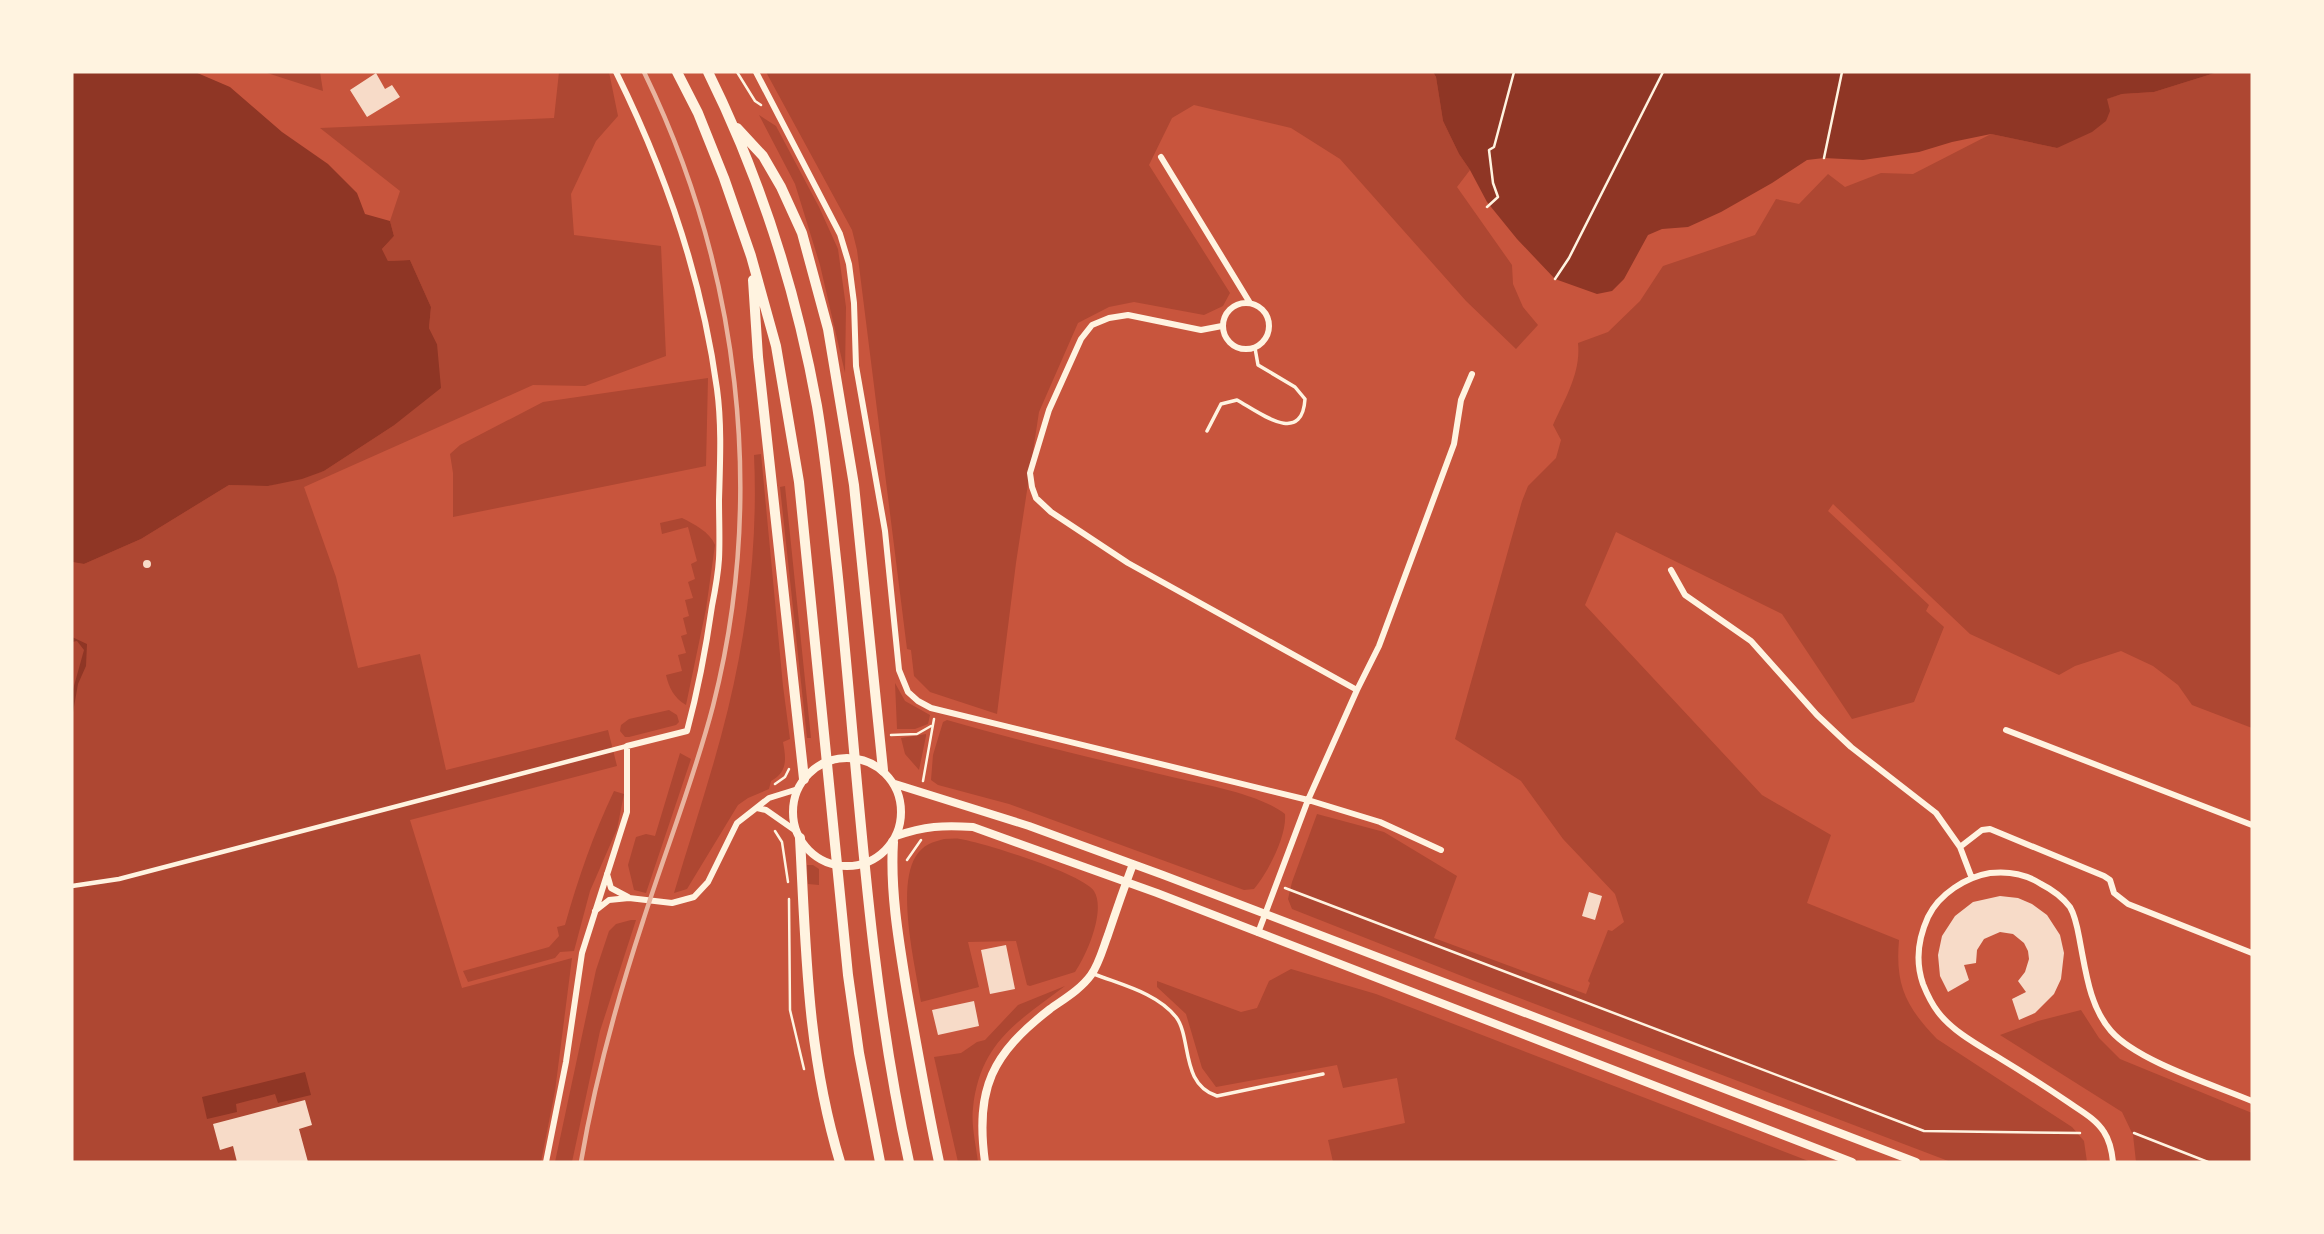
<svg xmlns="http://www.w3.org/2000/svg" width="2324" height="1234" font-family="Ubuntu,sans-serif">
<rect width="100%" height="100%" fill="#c8553d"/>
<path fill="#ae4732" d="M 264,72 L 320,72 L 323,91 Z
M 559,72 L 609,72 L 618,116 L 596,141 L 571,194 L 574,235 L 661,246 L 666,356 L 585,386 L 533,385 L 304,487 L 336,577 L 358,668 L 420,654 L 446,770 L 608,730 L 617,766 L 410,820 L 462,988 L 572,958 L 555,1091 L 541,1162 L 72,1162 L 72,562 L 84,564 L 141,539 L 229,485 L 268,486 L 324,471 L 393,426 L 437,344 L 429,328 L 431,307 L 410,260 L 388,261 L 382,249 L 394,236 L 390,221 L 400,191 L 320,128 L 554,118 Z
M 766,72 L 1433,72 L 1436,77 L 1443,121 L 1459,154 L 1470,170 L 1457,187 L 1512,265 L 1513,284 L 1523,307 L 1538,325 L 1516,349 L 1466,301 L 1340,159 L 1291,128 L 1194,105 L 1172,118 L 1149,165 L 1230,293 L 1223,306 L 1204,315 L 1134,302 L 1109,307 L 1078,323 L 1039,412 L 1016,563 L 997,714 L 930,692 L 914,676 L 911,650 L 907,649 L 857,250 L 852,230 Z
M 2218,72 L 2252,72 L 2252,728 L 2192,705 L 2178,685 L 2153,666 L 2121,651 L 2075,666 L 2059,675 L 1970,634 L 1833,504 L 1828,511 L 1929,605 L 1926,611 L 1944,627 L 1914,702 L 1852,719 L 1782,614 L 1616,532 L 1585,605 L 1762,795 L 1831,835 L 1807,903 L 1899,940 C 1895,985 1906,1007 1937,1039 L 2072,1127 L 2084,1141 L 2087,1162 L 1951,1162 L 1472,980 L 1292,909 L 1288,899 L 1292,882 L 1317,814 L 1384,832 L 1457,876 L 1434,938 L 1586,994 L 1590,983 L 1588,981 L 1608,930 L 1612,931 L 1624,922 L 1615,894 L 1563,839 L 1521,781 L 1455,739 L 1522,501 L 1528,486 L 1556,458 L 1561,440 L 1553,425 C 1565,398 1581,373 1578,343 L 1608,332 L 1640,301 L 1663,266 L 1755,235 L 1776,199 L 1799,204 L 1828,174 L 1845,187 L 1881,173 L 1913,174 L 1991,134 L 2057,148 L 2106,99 L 2122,94 L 2154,92 Z
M 759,115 L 776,126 L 819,207 L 838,249 L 846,307 L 845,373 L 820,265 L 795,184 Z
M 708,378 L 706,466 L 453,517 L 453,473 L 450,454 L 460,445 L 543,402 Z
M 761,454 L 783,686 L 790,739 L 783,742 C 786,758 788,772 771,781 L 769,789 L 748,798 L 738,805 L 687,889 L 674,893 C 692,832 713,771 728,709 C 748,627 758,540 754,455 Z
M 785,486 L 811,738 L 807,738 L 780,487 Z
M 682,518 C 694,524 710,532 715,545 L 706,609 L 686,705 C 674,698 669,688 666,675 L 682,671 L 678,655 L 686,653 L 681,636 L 687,634 L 683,618 L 689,616 L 685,600 L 693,598 L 688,582 L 695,579 L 691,564 L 697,561 L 688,527 L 662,534 L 660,523 Z
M 895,683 L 905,701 L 930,715 L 928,724 L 915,729 L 897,729 Z
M 669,710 L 677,715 L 679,722 L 676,725 L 629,737 L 625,737 L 620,731 L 621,725 L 629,719 Z
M 947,720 C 1022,742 1097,759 1172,777 C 1205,785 1260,794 1285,814 C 1287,836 1268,872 1254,889 L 1244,890 L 1009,804 L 938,785 L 931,780 L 933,755 L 943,722 Z
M 926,734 L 926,736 L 919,770 L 905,754 L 901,738 Z
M 680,753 L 691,759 L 646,893 L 634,890 L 628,865 L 636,837 L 646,834 L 655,836 Z
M 614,791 L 624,794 L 617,829 L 590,891 L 574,951 L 560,952 L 555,958 L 468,982 L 463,971 L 549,947 L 559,936 L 557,927 L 565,925 C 578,879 593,835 614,791 Z
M 944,839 C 949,839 955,838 960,839 C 982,842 1083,874 1094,891 C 1106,910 1087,955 1075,972 L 1030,986 L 1027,985 L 1016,941 L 968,942 L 979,987 L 921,1002 C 915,965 896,887 916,856 C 923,845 932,842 944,839 Z
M 807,865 L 813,865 L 819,869 L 819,885 L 808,884 Z
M 631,920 L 636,920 L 600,1031 L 572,1162 L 555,1162 L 596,970 L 609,931 L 616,924 Z
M 1291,969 L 1376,994 L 1811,1162 L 1333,1162 L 1328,1140 L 1405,1123 L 1397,1078 L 1343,1088 L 1337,1065 L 1216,1087 L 1202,1068 L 1186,1014 L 1157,987 L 1157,981 L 1241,1012 L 1257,1008 L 1269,981 Z
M 1065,986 C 1017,1022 980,1043 973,1108 C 971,1125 976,1145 978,1162 L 958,1162 L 934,1057 L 961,1053 L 977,1042 L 985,1040 L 1018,1005 Z
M 2081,1010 L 2099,1038 L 2120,1059 L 2252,1113 L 2252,1162 L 2136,1162 L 2133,1135 L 2122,1112 L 2000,1035 L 2038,1021 Z"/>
<path fill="#8f3625" d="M 72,72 L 195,72 L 230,87 L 282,132 L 328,164 L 357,193 L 365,214 L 390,221 L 394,236 L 382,249 L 388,261 L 410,260 L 431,307 L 429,328 L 437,344 L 441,388 L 393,426 L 324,471 L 302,479 L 268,486 L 229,485 L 141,539 L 84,564 L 72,562 Z
M 1433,72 L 2218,72 L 2154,92 L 2122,94 L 2107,99 L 2110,111 L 2106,121 L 2092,132 L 2057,148 L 1991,134 L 1952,142 L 1919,152 L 1863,160 L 1824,158 L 1807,160 L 1772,183 L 1721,212 L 1688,227 L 1662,229 L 1648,235 L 1624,279 L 1612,291 L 1597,294 L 1555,279 L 1517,239 L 1487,202 L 1470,170 L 1459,154 L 1443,121 L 1436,77 Z
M 72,637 L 87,644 L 86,666 L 78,684 L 72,718 L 72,693 L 84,650 L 77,641 L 72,642 Z
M 305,1072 L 311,1095 L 278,1103 L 275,1094 L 236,1104 L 237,1112 L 207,1119 L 202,1097 Z"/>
<path fill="#f7dbc8" d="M 376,73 L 385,89 L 392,85 L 400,97 L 367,117 L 350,90 Z
M143 564a4 4 0 1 1 8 0a4 4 0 1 1-8 0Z
M 1589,892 L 1602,896 L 1595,920 L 1582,916 Z
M 2000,896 L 2018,898 L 2032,904 L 2047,915 L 2060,935 L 2064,953 L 2061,979 L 2054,994 L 2035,1013 L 2019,1020 L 2012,999 L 2026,992 L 2018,981 L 2025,972 L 2029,959 L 2028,951 L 2024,943 L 2013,934 L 2000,932 L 1984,939 L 1977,950 L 1976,963 L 1964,965 L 1969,980 L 1948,992 L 1940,976 L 1938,955 L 1942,936 L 1955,916 L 1973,902 Z
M 1006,945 L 1015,989 L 990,994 L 981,950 Z
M 974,1001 L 979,1026 L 938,1035 L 932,1010 Z
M 305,1100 L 312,1125 L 299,1129 L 308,1162 L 237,1162 L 233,1146 L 220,1150 L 213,1124 Z"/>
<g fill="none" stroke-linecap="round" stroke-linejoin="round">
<path stroke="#fff3e0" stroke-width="2.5" d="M 737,72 L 755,101 L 761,105
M 1824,158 L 1842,72
M 1487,207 L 1498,197 L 1493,183 L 1489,150 L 1494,147 L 1514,72
M 1555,279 L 1569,258 L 1663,72
M 891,735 L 917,734 L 931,726
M 923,781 L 934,719
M 775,784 L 785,777 L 789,769
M 775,831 L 782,842 L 788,882
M 907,860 L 921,840
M 1285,888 L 1924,1131 L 2080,1133
M 789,899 L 790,1010 L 804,1069
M 2134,1133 L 2208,1162"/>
<path stroke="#fff3e0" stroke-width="3.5" d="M 1207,431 L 1221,404 L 1237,400 C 1260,413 1302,446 1305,399 L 1295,387 L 1258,365 L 1255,348
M 1094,974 C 1122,985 1157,993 1176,1017 C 1192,1038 1180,1084 1217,1096 L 1323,1074"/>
<path stroke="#fff3e0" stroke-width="4.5" d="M 72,886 L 119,879 L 627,746"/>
<path stroke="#fff3e0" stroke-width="6" d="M 756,72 L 840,234 L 849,264 L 854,303 L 856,366 L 885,531 L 899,670 L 908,692 L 918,701 L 931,708 L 1308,800 L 1380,822 L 1441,850
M 1161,157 L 1250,303
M1223 326a23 23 0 1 1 46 0a23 23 0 1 1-46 0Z
M 1222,326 L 1201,330 L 1128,315 L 1109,318 L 1092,325 L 1081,339 L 1049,410 L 1030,473 L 1032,487 L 1036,498 L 1051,512 L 1128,563 L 1357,690
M 1671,570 L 1685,595 L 1751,641 L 1817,715 L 1851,747 L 1936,813 L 1960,847 L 1971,876
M 2006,730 L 2252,825
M 757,808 L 766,810 L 796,831
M 1960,847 L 1982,830 L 1990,829 L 2104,876 L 2110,880 L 2114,893 L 2128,904 L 2252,953
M 607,874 L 611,888 L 628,897
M 595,911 L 609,900 L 629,898 L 672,903 L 694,897 L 708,882 L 737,823 L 769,798 L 798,789
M 1258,933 L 1308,800 L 1357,690 L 1379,646 L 1454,444 L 1461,400 L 1472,374
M 546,1162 L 566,1062 L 582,953 L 627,812 L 627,746 L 687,731 C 698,690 706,648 712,606 C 715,591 718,575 719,559 C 720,540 719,520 719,500 C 720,464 722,426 717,389 C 702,279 665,171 616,72
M 2113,1162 C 2112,1152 2110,1141 2104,1132 C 2096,1119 2081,1111 2068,1102 C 2046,1087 2024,1073 2001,1059 C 1980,1046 1953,1032 1938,1012 C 1931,1003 1927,994 1923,984 C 1915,961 1918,939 1928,917 C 1939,894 1966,877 1990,873 C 2008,871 2026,874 2041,884 C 2051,889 2063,898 2070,907 C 2076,917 2078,931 2080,942 C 2086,973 2090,1007 2111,1031 C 2137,1061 2214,1085 2252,1101"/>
<path stroke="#fff3e0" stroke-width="8" d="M793 812a54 54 0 1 1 108 0a54 54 0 1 1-108 0Z
M 895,784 L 1029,826 L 1163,875 L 1916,1162
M 896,836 C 925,826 943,825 973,827 L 1157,893 L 1852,1162
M 985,1162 C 975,1088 992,1054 1050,1009 C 1064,999 1081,989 1091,975 C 1099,964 1103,948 1108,935 C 1116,911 1124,888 1133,864"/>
<path stroke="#fff3e0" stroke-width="10" d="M 677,72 L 698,113 L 724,178 L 751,256 L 776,346 L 799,482 L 848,975 L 859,1053 L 880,1162
M 708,72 C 760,177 796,290 817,406 C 826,460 831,514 837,568 C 858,766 866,967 909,1162
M 737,128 L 763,156 L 781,187 L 802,233 L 828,329 L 854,485 L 883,770
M 753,280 L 758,357 L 804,779
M 800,838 C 806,950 807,1054 840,1162
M 893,842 C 890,892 899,943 907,992 C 917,1049 927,1106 939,1162"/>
<path stroke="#e9b49f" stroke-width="4.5" d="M 581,1162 C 595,1080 617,1000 643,921 C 666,849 694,779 713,706 C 767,494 739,267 644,72"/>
</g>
<rect width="2324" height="1234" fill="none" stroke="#fff3e0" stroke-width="147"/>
</svg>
